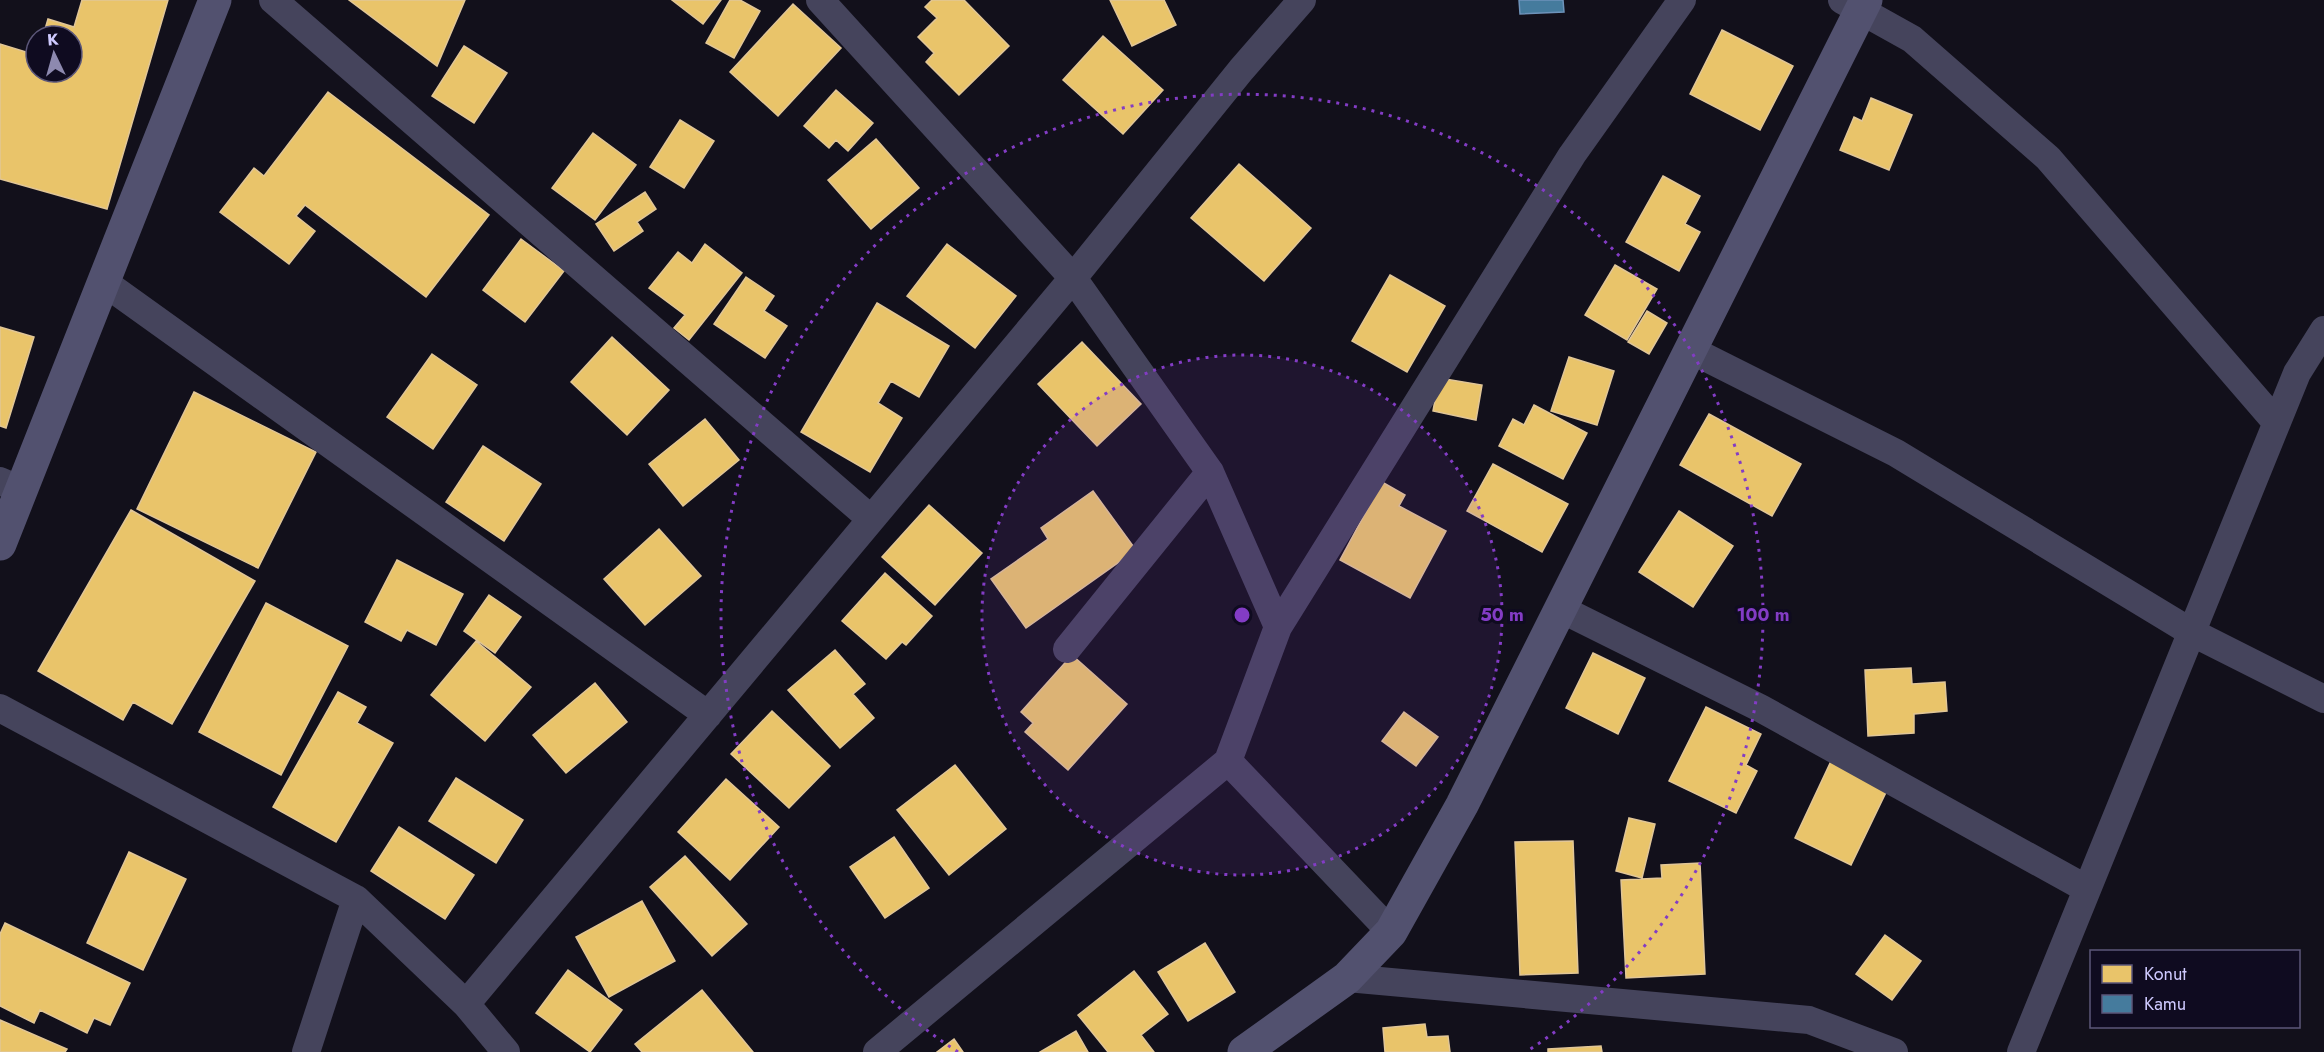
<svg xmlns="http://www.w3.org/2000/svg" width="2324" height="1052" font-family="Jost,sans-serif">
<rect width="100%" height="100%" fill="#12101b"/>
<path fill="#e9c46a" stroke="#e1c697" stroke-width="1.5" d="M 82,0 L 168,0 L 107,209 L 0,179 L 0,44 L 36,55 L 36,72 L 72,72 L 72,36 L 43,36 L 48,19 L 74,27 Z
M 349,0 L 465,0 L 437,66 Z
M 672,0 L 721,0 L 703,24 Z
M 730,0 L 740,0 L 760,11 L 734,58 L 706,43 Z
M 932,0 L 964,0 L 1009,46 L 959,95 L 926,62 L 934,53 L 918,37 L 937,18 L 925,7 Z
M 1110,0 L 1164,0 L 1176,25 L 1132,46 Z
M 793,4 L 841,48 L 778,116 L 730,72 Z
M 1722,30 L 1793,66 L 1760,130 L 1690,94 Z
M 1103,36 L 1163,90 L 1123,134 L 1063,80 Z
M 464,46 L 507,73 L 474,123 L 432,96 Z
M 836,90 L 873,123 L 848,151 L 836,140 L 829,148 L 804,126 Z
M 328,92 L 489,215 L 426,297 L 305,205 L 296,216 L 315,231 L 289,264 L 220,212 L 254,168 L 264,176 Z
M 1871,98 L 1912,115 L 1889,170 L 1840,150 L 1854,117 L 1862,121 Z
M 680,120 L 714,141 L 684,188 L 650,167 Z
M 593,133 L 636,165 L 595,220 L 552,188 Z
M 876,139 L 919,188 L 871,229 L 828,180 Z
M 1239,164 L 1311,228 L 1264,281 L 1191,218 Z
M 1663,176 L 1700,196 L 1685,224 L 1700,232 L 1679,271 L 1626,242 Z
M 645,192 L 656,209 L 637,222 L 643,231 L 614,251 L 596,224 Z
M 521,239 L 564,271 L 525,322 L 483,290 Z
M 705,244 L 742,273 L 689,340 L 674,328 L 685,315 L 649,288 L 678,252 L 692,263 Z
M 947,244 L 1016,296 L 975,348 L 907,296 Z
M 1615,265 L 1657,289 L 1627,340 L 1585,315 Z
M 1390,275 L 1445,306 L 1407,372 L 1352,341 Z
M 746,277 L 774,296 L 764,311 L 787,326 L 765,358 L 714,324 Z
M 877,303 L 949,346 L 919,397 L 891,381 L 878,403 L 902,418 L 870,472 L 801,432 Z
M 1647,311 L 1667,323 L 1649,354 L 1628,342 Z
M 0,327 L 34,337 L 6,428 L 0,426 Z
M 612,337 L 669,390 L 627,435 L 571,382 Z
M 1082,342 L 1141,404 L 1097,446 L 1038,384 Z
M 432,354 L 477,385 L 433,449 L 387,417 Z
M 1569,357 L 1614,371 L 1597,425 L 1551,411 Z
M 1439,378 L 1482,385 L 1476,420 L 1433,411 Z
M 194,392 L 316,452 L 258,568 L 137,509 Z
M 1534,405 L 1587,433 L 1563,479 L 1499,446 L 1513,419 L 1524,425 Z
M 1709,414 L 1801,464 L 1772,516 L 1680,465 Z
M 705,419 L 739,460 L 683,506 L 649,464 Z
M 483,446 L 541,484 L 504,541 L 446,502 Z
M 1493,464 L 1568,504 L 1542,552 L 1467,511 Z
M 1382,482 L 1405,495 L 1399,506 L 1446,531 L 1410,598 L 1340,560 Z
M 1093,491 L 1136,550 L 1026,628 L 991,579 L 1048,539 L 1041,528 Z
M 929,505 L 982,553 L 935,605 L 882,557 Z
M 131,510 L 255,581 L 172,724 L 133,702 L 123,720 L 38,671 Z
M 1679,511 L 1733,546 L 1693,607 L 1639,572 Z
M 659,529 L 701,576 L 645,625 L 604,579 Z
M 397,560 L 463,594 L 436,645 L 407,630 L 401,641 L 365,622 Z
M 885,573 L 932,616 L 906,645 L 902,642 L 886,659 L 842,621 Z
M 489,595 L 521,617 L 495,653 L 464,631 Z
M 266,603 L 348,646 L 281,775 L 199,732 Z
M 476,641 L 531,687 L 485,741 L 431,695 Z
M 835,650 L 865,684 L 853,694 L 874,718 L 840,748 L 788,690 Z
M 1593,653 L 1645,678 L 1618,734 L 1566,708 Z
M 1072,655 L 1127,704 L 1068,770 L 1025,732 L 1033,723 L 1021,712 Z
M 1911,668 L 1912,684 L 1945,682 L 1947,711 L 1914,714 L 1914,733 L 1868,736 L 1865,670 Z
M 595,683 L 627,722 L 566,773 L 533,735 Z
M 338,692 L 366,707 L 357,723 L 393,743 L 336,842 L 273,807 Z
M 1706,707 L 1761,734 L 1746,765 L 1757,771 L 1736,813 L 1669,781 Z
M 772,711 L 830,766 L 789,808 L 731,754 Z
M 1404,712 L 1438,737 L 1416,766 L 1382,741 Z
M 1832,759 L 1889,786 L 1851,865 L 1795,838 Z
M 955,765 L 1006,829 L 949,875 L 897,810 Z
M 456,778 L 523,820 L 496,863 L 429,821 Z
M 726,779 L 779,827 L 730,880 L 678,832 Z
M 1629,818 L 1655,824 L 1642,878 L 1616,871 Z
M 399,827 L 474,875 L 445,919 L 371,871 Z
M 894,837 L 929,888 L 885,918 L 850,867 Z
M 1573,841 L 1578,973 L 1520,975 L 1515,842 Z
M 129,852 L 186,879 L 143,970 L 87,943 Z
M 685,856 L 747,924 L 712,956 L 650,887 Z
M 1700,863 L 1705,974 L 1626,978 L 1621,880 L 1662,878 L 1661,865 Z
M 642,901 L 675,961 L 609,997 L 576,937 Z
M 5,923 L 130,983 L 110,1025 L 94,1018 L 87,1033 L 40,1010 L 34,1023 L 0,1006 L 0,934 Z
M 1885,935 L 1921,961 L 1892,1000 L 1856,974 Z
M 1205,943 L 1235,992 L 1188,1021 L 1158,972 Z
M 568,970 L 622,1010 L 590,1052 L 536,1013 Z
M 1134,971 L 1168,1014 L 1141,1035 L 1154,1052 L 1108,1052 L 1078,1015 Z
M 702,990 L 753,1052 L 642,1052 L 635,1044 Z
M 0,1020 L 67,1049 L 65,1052 L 0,1052 Z
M 1425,1024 L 1427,1037 L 1448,1036 L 1450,1052 L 1385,1052 L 1383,1028 Z
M 1076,1031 L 1088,1052 L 1040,1052 Z
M 954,1039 L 963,1052 L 937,1052 Z
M 1601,1046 L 1602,1052 L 1548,1052 L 1548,1049 Z"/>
<path fill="#457b9d" stroke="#6e93ba" stroke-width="1.5" d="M 1519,0 L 1563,0 L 1564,12 L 1520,14 Z"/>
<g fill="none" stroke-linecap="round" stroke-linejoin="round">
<path stroke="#45445c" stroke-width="28" d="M 273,0 L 871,519
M 820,0 L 1073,278 L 1210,472 L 1278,627
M 1842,0 L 1912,39 L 2048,158 L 2276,422
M 105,283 L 708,715
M 1691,350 L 1896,453 L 2191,632 L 2324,699
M 0,481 L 21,490
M 1561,609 L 1760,708 L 2087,889
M 1067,649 L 1210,472
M 0,708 L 356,899 L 466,1004 L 506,1052
M 1228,761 L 1391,932
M 1347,978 L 1809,1020 L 1894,1052
M 466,1004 L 1073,278 L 1241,70 L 1302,0
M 306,1052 L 356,899
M 877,1052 L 1228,761 L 1278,627 L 1572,155 L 1682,0
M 2021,1052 L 2297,373 L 2324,330"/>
<path stroke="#52516f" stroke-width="33" d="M 0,544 L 215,0
M 1244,1052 L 1347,978 L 1391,932 L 1462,805 L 1866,0"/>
</g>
<circle cx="1242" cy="615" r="260" fill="#833cc5" fill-opacity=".12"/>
<g fill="none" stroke="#833cc5" stroke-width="3" stroke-dasharray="3 6">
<circle cx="1242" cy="615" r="260"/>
<path d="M958 1052A521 521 0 1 1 1526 1052"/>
</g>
<circle cx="1242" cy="615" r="9" fill="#833cc5" stroke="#0f0b20" stroke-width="3"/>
<g font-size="18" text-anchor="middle" font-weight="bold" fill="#833cc5" stroke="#0f0b20" stroke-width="6" stroke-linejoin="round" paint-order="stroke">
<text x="1502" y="621">50 m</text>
<text x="1763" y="621">100 m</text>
</g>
<rect x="2090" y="950" width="210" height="78" fill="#0f0b20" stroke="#5c5779" stroke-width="1.5"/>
<rect x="2102" y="965" width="30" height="18" fill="#e9c46a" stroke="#5c5779" stroke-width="1.5"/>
<text x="2144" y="980" font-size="18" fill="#cfcaff">Konut</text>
<rect x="2102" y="995" width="30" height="18" fill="#457b9d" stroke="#5c5779" stroke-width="1.5"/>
<text x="2144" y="1010" font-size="18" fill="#cfcaff">Kamu</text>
<g transform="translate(54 54) rotate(355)"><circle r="28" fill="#0f0b20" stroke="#5c5779" stroke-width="1.5"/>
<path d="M0-4.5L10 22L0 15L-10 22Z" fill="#8d89af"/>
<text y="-9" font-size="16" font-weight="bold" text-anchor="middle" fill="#cfcaff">K</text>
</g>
</svg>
